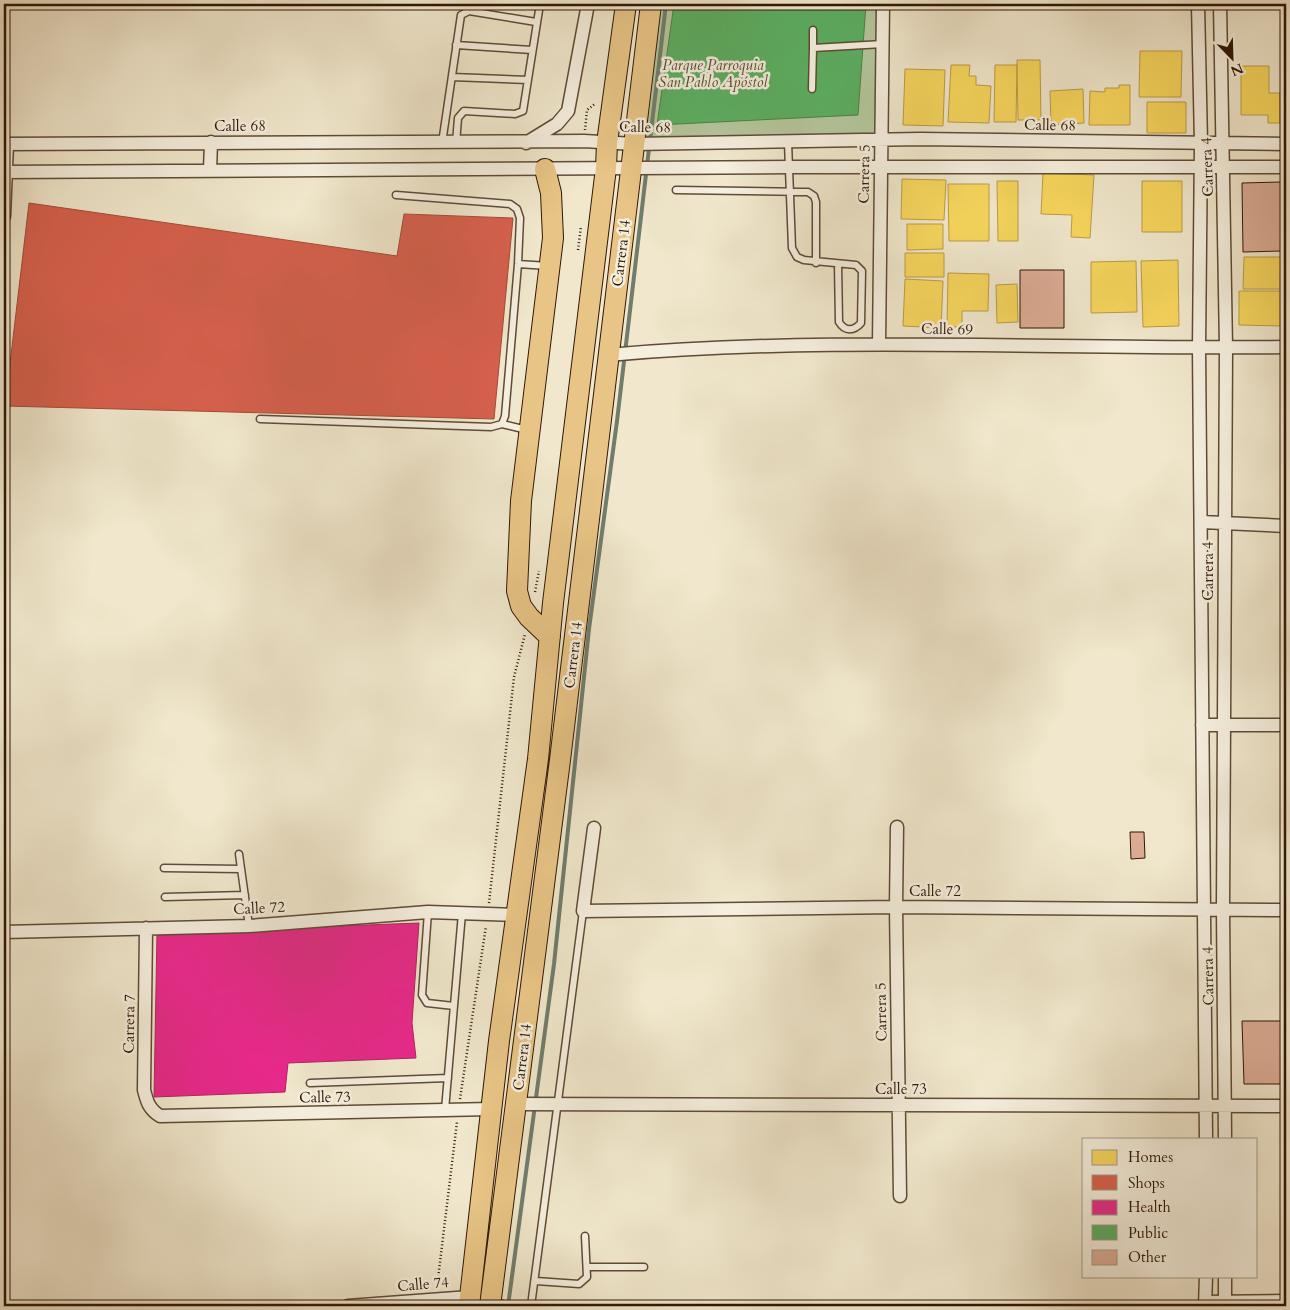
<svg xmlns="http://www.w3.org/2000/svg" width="1290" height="1310" font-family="Cardo,serif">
<rect width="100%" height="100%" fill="#f0e7cc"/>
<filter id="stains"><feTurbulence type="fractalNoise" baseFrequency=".004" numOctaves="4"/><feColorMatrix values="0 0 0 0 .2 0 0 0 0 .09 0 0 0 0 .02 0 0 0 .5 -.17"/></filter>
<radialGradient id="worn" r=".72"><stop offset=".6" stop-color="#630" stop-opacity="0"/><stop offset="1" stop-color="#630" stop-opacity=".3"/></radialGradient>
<path fill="#b4c79c" stroke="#726f50" d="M 651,4 L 883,4 L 881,140 L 634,144 Z
M 1284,365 L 1286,365 L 1286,434 L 1283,434 Z"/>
<path fill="#f6d55c" stroke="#ba9c42" d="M 1284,4 L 1286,4 L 1286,34 L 1283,34 Z
M 1140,51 L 1182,51 L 1181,97 L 1139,97 Z
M 1017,60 L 1040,60 L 1041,120 L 1018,120 Z
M 1284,60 L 1286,60 L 1286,138 L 1284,138 Z
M 951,65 L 970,65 L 969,76 L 976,76 L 976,85 L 991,86 L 989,123 L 948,122 Z
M 995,65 L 1017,65 L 1016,122 L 994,122 Z
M 1241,66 L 1269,66 L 1269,93 L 1280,93 L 1280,123 L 1268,123 L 1268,115 L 1241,115 Z
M 905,69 L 945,70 L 943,126 L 903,125 Z
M 1119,85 L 1130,85 L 1130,125 L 1089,125 L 1090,91 L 1105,92 L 1105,88 L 1119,88 Z
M 1083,89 L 1084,123 L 1051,125 L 1050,91 Z
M 1147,102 L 1186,102 L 1186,133 L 1147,133 Z
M 1043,173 L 1094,175 L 1090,238 L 1071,237 L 1072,215 L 1041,214 Z
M 902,179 L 946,180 L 944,220 L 901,219 Z
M 997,181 L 1018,181 L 1018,241 L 998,241 Z
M 1142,181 L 1182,181 L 1182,232 L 1142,232 Z
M 948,184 L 989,184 L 989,241 L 949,241 Z
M 907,224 L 943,224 L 943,249 L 907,250 Z
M 905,253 L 944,253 L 944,277 L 905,277 Z
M 1244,257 L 1281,257 L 1281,289 L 1243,289 Z
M 1284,257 L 1286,257 L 1286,313 Z
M 1178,260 L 1179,326 L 1143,327 L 1141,261 Z
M 1136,261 L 1137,312 L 1091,313 L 1091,262 Z
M 948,273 L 989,274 L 988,311 L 962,311 L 962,327 L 947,327 Z
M 905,279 L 943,281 L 941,328 L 903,326 Z
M 1017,284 L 1018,322 L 997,323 L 996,285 Z
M 1239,291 L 1283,291 L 1282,326 L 1239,325 Z"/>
<path fill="#d6604d" stroke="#a44a37" d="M 29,203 L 397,256 L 404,214 L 513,218 L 494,419 L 5,406 Z"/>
<path fill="#e7298a" stroke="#b02462" d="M 419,923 L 412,1023 L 416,1058 L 288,1063 L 285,1092 L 154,1097 L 157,933 Z"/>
<path fill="#5aae61" stroke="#4d8145" d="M 674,4 L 866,4 L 858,115 L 657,125 Z"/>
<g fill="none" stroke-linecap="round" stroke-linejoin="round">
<path stroke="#707d6d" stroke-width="4" d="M 508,1306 L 554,964 L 589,629 L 617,421 L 666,4"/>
</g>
<path fill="#dcac95" stroke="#2f1705" d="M 1281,182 L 1282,251 L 1243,252 L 1242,183 Z
M 1020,270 L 1064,270 L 1064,328 L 1020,328 Z
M 1130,832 L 1144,832 L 1145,858 L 1131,859 Z
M 1242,1021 L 1286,1021 L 1286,1084 L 1244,1084 Z"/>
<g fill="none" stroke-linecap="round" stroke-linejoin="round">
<g stroke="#5f4b37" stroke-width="9">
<path id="lane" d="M 456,45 L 532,50
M 813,48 L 813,30
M 452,77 L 528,80
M 812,89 L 813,48 L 883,44
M 788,142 L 792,248 L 797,257 L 804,260 L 856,265 L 862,271 L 861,323 C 854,331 845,332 839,322 L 838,264
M 442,143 L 461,15 L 469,11 L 536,22
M 456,143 L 458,118 L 464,111 L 515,114 L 523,111 L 540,4
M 676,190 L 808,192 L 814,196 L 816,202 L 816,263
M 518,264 L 548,266
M 260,419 L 491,427 L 502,424 L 505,416 L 518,264 L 520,218 L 517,209 L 510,204 L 396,195
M 502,424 L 527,430
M 239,854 L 249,926
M 164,868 L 241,869
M 165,897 L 245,895
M 428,912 L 422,995 L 427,1003 L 454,1006
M 310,1083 L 448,1078
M 445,1110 L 462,913
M 587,1267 L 644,1267
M 536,1281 L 579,1284 L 587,1277 L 585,1236
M 493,1300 L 507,1306
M 531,1306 L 583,911"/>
</g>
<g stroke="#5f4b37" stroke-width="15">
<path id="street" d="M 1198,4 L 1201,143 L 1199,348 L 1206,1139
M 1220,4 L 1226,348 L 1223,909 L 1225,1139
M 526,143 L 557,124 L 568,111 L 588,4
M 4,144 L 584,141 L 634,144 L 920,139 L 1286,144
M 210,170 L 211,142
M 4,172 L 789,167 L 1286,167
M 4,216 L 7,144
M 879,344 L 883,4
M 608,355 C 833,335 1060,350 1286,347
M 1202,522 L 1286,526
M 1202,725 L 1286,725
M 897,827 L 896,907 L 900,1196
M 594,828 L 583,911 L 896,907 L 1286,910
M 146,928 L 144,1090 C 147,1102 149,1109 160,1116 L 491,1109
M 4,932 L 249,926 L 428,912 L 516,915
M 516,1104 L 1286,1106
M 1205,1302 L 1286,1301
M 348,1306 L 470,1297
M 1205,1306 L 1206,1276
M 1225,1306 L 1225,1276"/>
</g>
<g stroke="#2f1705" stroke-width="22">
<path id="primary" d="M 545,169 L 551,193 L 553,238 L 521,501 L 517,591 L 521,606 L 529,617 L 550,637
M 469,1306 L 499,1041 L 538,759 L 553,603 L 606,168 L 607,143 L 626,4
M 490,1306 L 560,760 L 651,4"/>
</g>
<path stroke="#2f1705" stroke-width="2.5" stroke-dasharray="1 2.5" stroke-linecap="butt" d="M 585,130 L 587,110 L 596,103
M 578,250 L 581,226
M 535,592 L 539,571
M 489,903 L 514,677 L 525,634
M 460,1099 L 486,926
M 437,1287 L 457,1122"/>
<use href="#lane" stroke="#f5efde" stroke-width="6"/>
<use href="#street" stroke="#f5efde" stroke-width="12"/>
<use href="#primary" stroke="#e8c486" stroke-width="20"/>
</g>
<g text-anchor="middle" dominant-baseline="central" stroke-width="5" stroke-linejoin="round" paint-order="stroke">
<g font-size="15" font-style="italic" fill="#574c32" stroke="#f5efde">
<text x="713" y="65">Parque Parroquia<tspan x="713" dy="17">San Pablo Apóstol</tspan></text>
</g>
<g font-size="15" fill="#2f1705" stroke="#f5efde">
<text transform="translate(1050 125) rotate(1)">Calle 68</text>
<text x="240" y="126">Calle 68</text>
<text transform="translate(645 127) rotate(1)">Calle 68</text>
<text transform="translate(1207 167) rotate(-92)">Carrera 4</text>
<text transform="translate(864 174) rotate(-89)">Carrera 5</text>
<text transform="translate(621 253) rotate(-83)">Carrera 14</text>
<text transform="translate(947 329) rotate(1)">Calle 69</text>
<text transform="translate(1208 571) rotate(-90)">Carrera 4</text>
<text transform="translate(573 655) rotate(-83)">Carrera 14</text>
<text x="935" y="891">Calle 72</text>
<text transform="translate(259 908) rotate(-3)">Calle 72</text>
<text transform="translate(1208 976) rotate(-91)">Carrera 4</text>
<text transform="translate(881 1012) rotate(-91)">Carrera 5</text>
<text transform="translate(129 1024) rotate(-89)">Carrera 7</text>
<text transform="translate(522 1057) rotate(-83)">Carrera 14</text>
<text x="901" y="1089">Calle 73</text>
<text transform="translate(325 1097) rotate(-1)">Calle 73</text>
<text transform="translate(423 1284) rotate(-5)">Calle 74</text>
</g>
</g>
<rect width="1290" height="1310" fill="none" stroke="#f0e7cc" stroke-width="20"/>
<rect x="5" y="5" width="1280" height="1300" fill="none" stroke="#2f1705" stroke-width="2.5"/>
<rect x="10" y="10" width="1270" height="1290" fill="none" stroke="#2f1705"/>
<rect x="1082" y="1138" width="175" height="140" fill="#f5efde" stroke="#a69987"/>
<rect x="1092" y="1150" width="25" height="15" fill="#f6d55c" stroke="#a69987"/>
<text x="1128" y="1162" font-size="15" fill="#2f1705">Homes</text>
<rect x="1092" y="1175" width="25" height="15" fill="#d6604d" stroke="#a69987"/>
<text x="1128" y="1188" font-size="15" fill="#2f1705">Shops</text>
<rect x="1092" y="1200" width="25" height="15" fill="#e7298a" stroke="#a69987"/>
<text x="1128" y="1212" font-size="15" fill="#2f1705">Health</text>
<rect x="1092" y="1225" width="25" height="15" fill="#5aae61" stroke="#a69987"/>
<text x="1128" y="1238" font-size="15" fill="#2f1705">Public</text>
<rect x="1092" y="1250" width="25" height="15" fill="#dcac95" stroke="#a69987"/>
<text x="1128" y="1262" font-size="15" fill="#2f1705">Other</text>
<g transform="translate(1232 58) rotate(157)" stroke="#f5efde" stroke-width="4" paint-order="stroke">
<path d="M0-4L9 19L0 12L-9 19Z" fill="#2f1705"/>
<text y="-8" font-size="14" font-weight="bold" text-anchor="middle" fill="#2f1705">N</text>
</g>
<rect width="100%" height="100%" filter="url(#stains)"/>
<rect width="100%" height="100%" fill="url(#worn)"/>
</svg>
